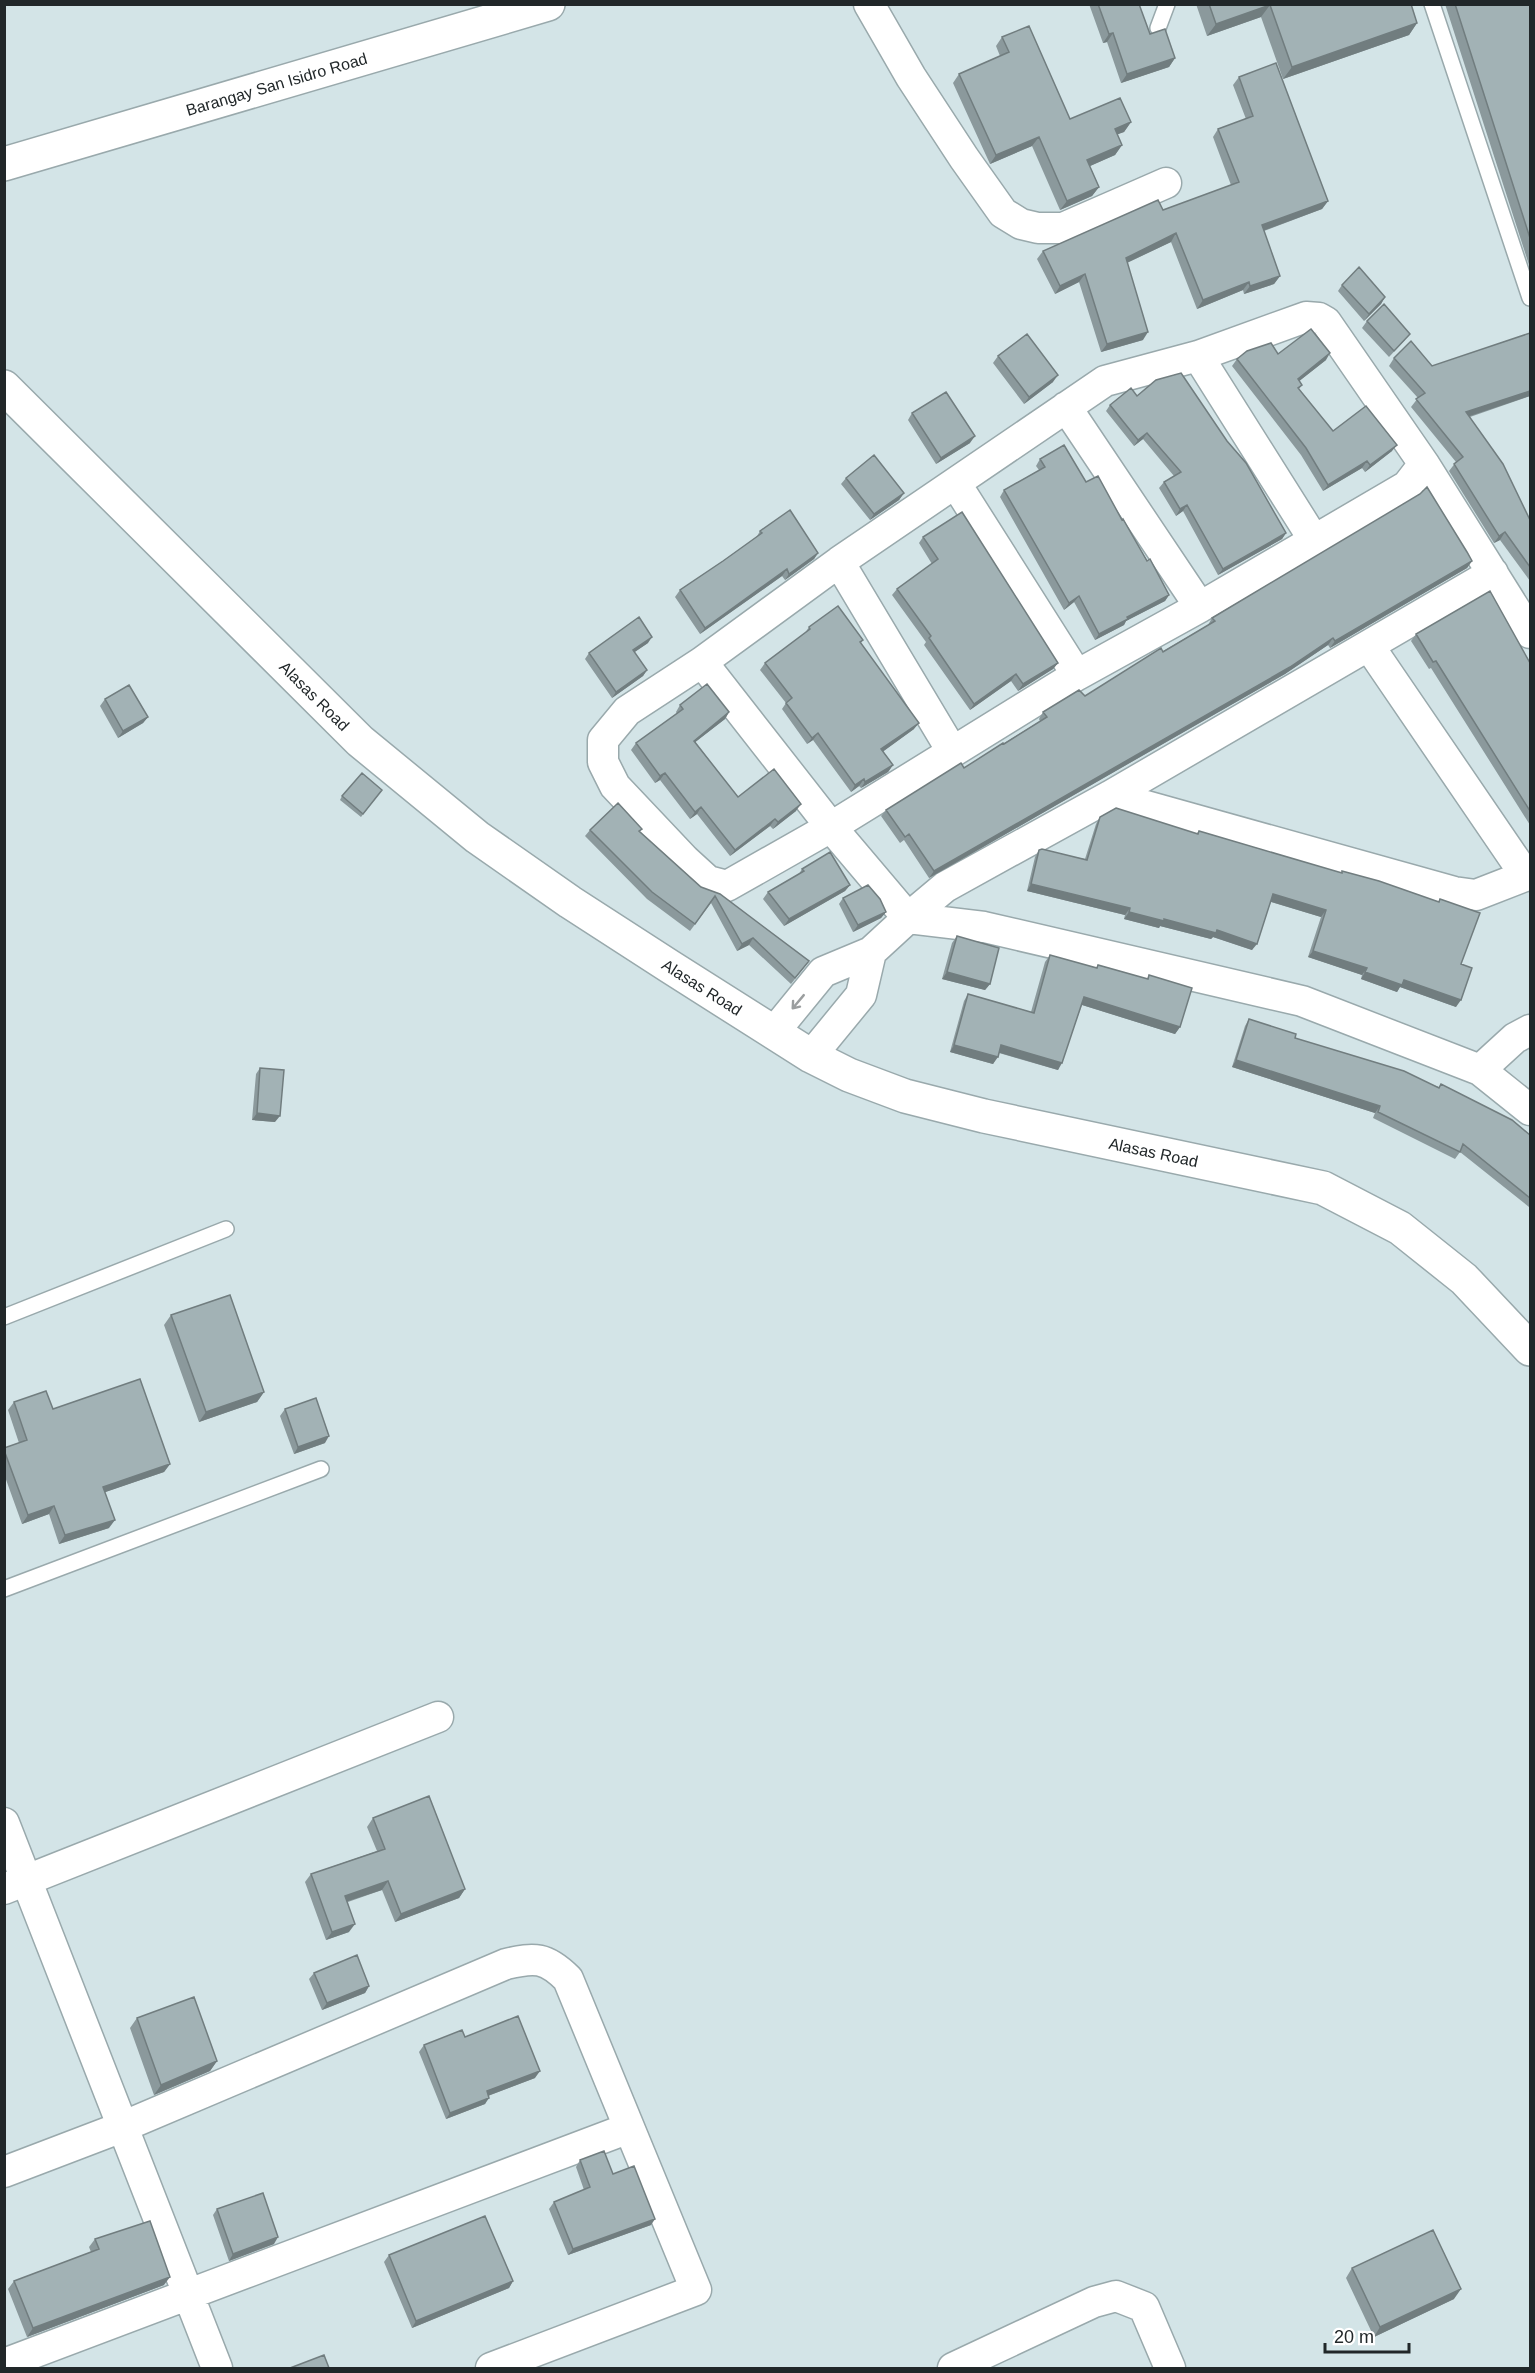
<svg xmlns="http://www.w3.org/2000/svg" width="1535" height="2373" font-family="Helvetica,sans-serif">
<rect width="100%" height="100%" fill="#d3e4e7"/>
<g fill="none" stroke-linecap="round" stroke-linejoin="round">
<g stroke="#99a9ac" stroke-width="18">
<path id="service" d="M 1432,4 L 1530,298
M 1158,28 L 1167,4
M 4,1317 L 226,1229
M 4,1589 L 321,1469"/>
</g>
<g stroke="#99a9ac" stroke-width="33">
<path id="minor" d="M 869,4 L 911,77 L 964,158 L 1003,213 L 1021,224 L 1038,228 L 1063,228 L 1166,183
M 1198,356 L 1314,540
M 1066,407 L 1200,607
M 1424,464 L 1407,486 L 1200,607 L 1077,675 L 831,827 L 727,886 L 708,881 L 685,860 L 615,786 L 603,762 L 603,740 L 627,711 L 702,662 L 839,562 L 1105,381 L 1198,356 L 1306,317 L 1319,318 L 1326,322 L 1424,464 L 1530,633
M 956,484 L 1077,675
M 839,562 L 952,751
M 1369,646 L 1526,876
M 702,662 L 831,827 L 908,918 L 984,927 L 1302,1001 L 1480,1070 L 1530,1110
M 1110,796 L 1454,892 L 1476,895 L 1530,874
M 774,1032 L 823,972 L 871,952 L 908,918 L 945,887 L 1110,796 L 1493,573
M 811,1056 L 861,995 L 871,952
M 1480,1070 L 1515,1038 L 1530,1030
M 4,1823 L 217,2368
M 4,1889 L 438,1717
M 4,2172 L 122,2127 L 506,1964 C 535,1957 546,1957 568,1979 L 696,2290 L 491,2368
M 4,2364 L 629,2128
M 953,2368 L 1094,2302 L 1116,2296 L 1144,2307 L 1170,2368"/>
</g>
<g stroke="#99a9ac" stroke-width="36">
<g id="tertiary">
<path id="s1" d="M 4,164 L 548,4"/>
<path id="s2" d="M 4,387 L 360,741 L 477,837 L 570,902 L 669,966 L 811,1056 L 849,1075 L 905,1096 L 984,1116 L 1323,1188 L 1400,1228 L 1464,1279 L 1530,1349"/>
</g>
</g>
<use href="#service" stroke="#fff" stroke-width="15"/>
<use href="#minor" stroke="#fff" stroke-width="30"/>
<use href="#tertiary" stroke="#fff" stroke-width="33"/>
</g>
<path fill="#8b999c" d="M 1089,4 L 1139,4 L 1150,34 L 1175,58 L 1169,67 L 1121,83 L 1107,42 L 1103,43 Z
M 1196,4 L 1411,4 L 1417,23 L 1409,35 L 1283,79 L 1261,17 L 1207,36 Z
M 1445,4 L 1530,4 L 1530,268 Z
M 1002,37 L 1070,119 L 1131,122 L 1124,132 L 1117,134 L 1122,145 L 1115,155 L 1090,166 L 1099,187 L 1092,196 L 1060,210 L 1032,146 L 990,164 L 953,83 L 959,74 L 1000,56 L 996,46 Z
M 1239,77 L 1328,201 L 1322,209 L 1264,231 L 1280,276 L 1274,284 L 1244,294 L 1243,290 L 1197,309 L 1171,242 L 1127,263 L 1143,340 L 1101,352 L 1079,282 L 1055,294 L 1037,259 L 1043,251 L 1163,210 L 1231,185 L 1213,137 L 1218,129 L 1246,119 L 1233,85 Z
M 1342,285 L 1385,297 L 1381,304 L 1364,321 L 1338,291 Z
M 1367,321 L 1405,340 L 1389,357 L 1362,328 Z
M 1278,354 L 1326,360 L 1299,381 L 1302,385 L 1299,389 L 1333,431 L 1392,451 L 1365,472 L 1362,468 L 1323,491 L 1301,455 L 1232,366 L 1237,359 Z
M 998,356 L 1053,382 L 1024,404 L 993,363 Z
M 1394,358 L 1432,366 L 1530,396 L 1470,417 L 1530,520 L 1530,581 L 1500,540 L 1494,543 L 1449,471 L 1456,462 L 1411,407 L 1418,398 L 1389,366 Z
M 1137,396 L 1286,533 L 1282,539 L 1218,575 L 1183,511 L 1176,516 L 1159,488 L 1164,482 L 1174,476 L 1143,439 L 1134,446 L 1106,411 L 1110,405 Z
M 912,413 L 970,443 L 936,464 L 908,420 Z
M 1040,459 L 1086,482 L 1122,520 L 1169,595 L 1165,601 L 1126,621 L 1124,625 L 1095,640 L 1074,602 L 1064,610 L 1000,497 L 1004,490 L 1039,470 L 1036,466 Z
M 846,478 L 904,493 L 899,500 L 870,520 L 841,484 Z
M 760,531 L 818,553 L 814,559 L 785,580 L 782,576 L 700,634 L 675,597 L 680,590 L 723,561 L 756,538 Z
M 923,537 L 1058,663 L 1053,669 L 1018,691 L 1011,681 L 970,710 L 924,645 L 926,642 L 892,595 L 897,589 L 932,564 L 919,543 Z
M 1472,561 L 1467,568 L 1330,648 L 1328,645 L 1285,674 L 929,878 L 904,840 L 900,843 L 881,816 L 886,810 L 964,768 L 1040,721 L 1039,719 L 1043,712 L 1085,696 L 1208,625 L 1212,618 Z
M 809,627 L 863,640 L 861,643 L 914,729 L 883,751 L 893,765 L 888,772 L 861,788 L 859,786 L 851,792 L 813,740 L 807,744 L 782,709 L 786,703 L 760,670 L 765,663 L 805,633 Z
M 1416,634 L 1522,649 L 1530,663 L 1530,825 L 1431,668 L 1429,669 L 1411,641 Z
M 648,643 L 634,652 L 647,670 L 643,676 L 612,698 L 585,659 L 589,653 Z
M 105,699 L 148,717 L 143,723 L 118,738 L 100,706 Z
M 680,705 L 729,712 L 725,719 L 695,742 L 738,797 L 796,811 L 773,829 L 770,826 L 730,856 L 697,814 L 690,819 L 660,780 L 655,783 L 631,750 L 636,743 L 677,714 L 676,712 Z
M 382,790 L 361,817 L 340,800 L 342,796 Z
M 1100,817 L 1196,834 L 1199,831 L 1341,873 L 1342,871 L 1438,902 L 1440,899 L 1461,964 L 1456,1007 L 1400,987 L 1397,992 L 1361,979 L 1362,975 L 1308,957 L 1321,917 L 1271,902 L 1252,950 L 1213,937 L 1211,939 L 1160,926 L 1159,928 L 1124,919 L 1125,915 L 1027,891 L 1035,857 L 1039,850 L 1085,859 L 1096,824 Z
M 642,829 L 640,832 L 701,887 L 809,961 L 791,984 L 749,945 L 737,951 L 711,903 L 690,931 L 647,899 L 585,836 L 590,830 Z
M 802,869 L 850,885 L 845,891 L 784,926 L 763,899 L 768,892 L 799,874 Z
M 843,898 L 886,912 L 881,918 L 853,932 L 839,904 Z
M 957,936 L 990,984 L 985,990 L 942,979 L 952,943 Z
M 1050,955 L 1096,968 L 1098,965 L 1147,979 L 1149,975 L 1180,1027 L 1175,1034 L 1082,1005 L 1058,1070 L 999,1053 L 993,1064 L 950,1052 L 964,1001 L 968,994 L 1031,1012 L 1045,962 Z
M 1249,1019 L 1295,1038 L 1439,1087 L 1441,1084 L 1530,1135 L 1530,1206 L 1529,1207 L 1460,1152 L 1455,1159 L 1373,1118 L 1375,1113 L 1232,1067 L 1245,1026 Z
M 260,1068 L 275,1122 L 252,1120 L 256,1074 Z
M 171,1315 L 264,1392 L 257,1402 L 199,1422 L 164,1325 Z
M 14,1402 L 53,1409 L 170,1464 L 164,1472 L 105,1492 L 109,1528 L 59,1544 L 49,1514 L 22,1524 L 4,1474 L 4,1448 L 19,1443 L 8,1410 Z
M 285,1409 L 325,1443 L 294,1454 L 280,1416 Z
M 373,1818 L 465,1889 L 459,1898 L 395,1922 L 382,1890 L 348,1902 L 349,1932 L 326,1940 L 305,1882 L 311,1874 L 377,1851 L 367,1827 Z
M 314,1973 L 369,1986 L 365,1993 L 322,2010 L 309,1979 Z
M 137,2018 L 217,2061 L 210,2071 L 154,2095 L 130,2028 Z
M 465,2037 L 535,2078 L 488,2096 L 485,2104 L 446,2119 L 419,2052 L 424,2045 Z
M 580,2160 L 613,2174 L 651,2225 L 568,2255 L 549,2209 L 554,2202 L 584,2190 L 576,2167 Z
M 217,2209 L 274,2244 L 229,2261 L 213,2215 Z
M 95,2239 L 164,2285 L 27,2337 L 8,2289 L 14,2281 L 91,2252 L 89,2247 Z
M 389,2255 L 513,2281 L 509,2288 L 412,2328 L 384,2262 Z
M 1352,2268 L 1454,2299 L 1374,2337 L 1346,2278 Z"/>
<path fill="#717d7f" d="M 1270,5 L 1261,17 L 1207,36 L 1216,24 Z
M 1417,23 L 1409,35 L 1283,79 L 1292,67 Z
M 1113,33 L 1107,42 L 1103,43 L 1109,34 Z
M 1175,58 L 1169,67 L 1121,83 L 1127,74 Z
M 1131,122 L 1124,132 L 1108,138 L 1115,129 Z
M 1039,137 L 1032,146 L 990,164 L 996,155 Z
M 1122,145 L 1115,155 L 1081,170 L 1087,160 Z
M 1099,187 L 1092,196 L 1060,210 L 1067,201 Z
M 1328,201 L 1322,209 L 1257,233 L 1262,225 Z
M 1176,233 L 1171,242 L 1120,266 L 1126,258 Z
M 1085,274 L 1079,282 L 1055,294 L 1060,286 Z
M 1280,276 L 1274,284 L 1244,294 L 1250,286 Z
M 1249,282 L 1243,290 L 1197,309 L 1203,300 Z
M 1385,297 L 1381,304 L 1364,321 L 1369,314 Z
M 1148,332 L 1143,340 L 1101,352 L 1107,344 Z
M 1330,353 L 1326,360 L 1293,386 L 1298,379 Z
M 1058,375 L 1053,382 L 1024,404 L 1029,397 Z
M 1530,391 L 1530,396 L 1461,419 L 1466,412 Z
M 1147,433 L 1143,439 L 1134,446 L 1138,440 Z
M 975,436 L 970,443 L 936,464 L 941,458 Z
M 1397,445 L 1392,451 L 1365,472 L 1370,465 Z
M 1367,461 L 1362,468 L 1323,491 L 1328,485 Z
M 904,493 L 899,500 L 870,520 L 874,514 Z
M 1187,505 L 1183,511 L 1176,516 L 1180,509 Z
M 1505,532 L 1500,540 L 1494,543 L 1499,536 Z
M 1286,533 L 1282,539 L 1218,575 L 1223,569 Z
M 818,553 L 814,559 L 785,580 L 789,574 Z
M 1472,561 L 1467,568 L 1330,648 L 1335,641 Z
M 787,569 L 782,576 L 700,634 L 705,628 Z
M 1169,595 L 1165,601 L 1126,621 L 1124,625 L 1095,640 L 1099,634 L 1127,617 Z
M 1079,596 L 1074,602 L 1064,610 L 1069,603 Z
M 652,637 L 648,643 L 629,656 L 633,650 Z
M 1333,638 L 1328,645 L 1285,674 L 929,878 L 934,871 Z
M 1058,663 L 1053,669 L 1018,691 L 1023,684 Z
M 647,670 L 643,676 L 612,698 L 616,692 Z
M 1016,674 L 1011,681 L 970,710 L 974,704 Z
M 729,712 L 725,719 L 689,747 L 694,741 Z
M 148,717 L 143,723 L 118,738 L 123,731 Z
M 919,723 L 914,729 L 877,756 L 881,749 Z
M 818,733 L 813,740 L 807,744 L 812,738 Z
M 893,765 L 888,772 L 861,788 L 865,782 Z
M 665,773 L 660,780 L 655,783 L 660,776 Z
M 864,779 L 859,786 L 851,792 L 855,785 Z
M 801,804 L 796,811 L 773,829 L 778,822 Z
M 701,807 L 697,814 L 690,819 L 695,812 Z
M 775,819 L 770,826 L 730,856 L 735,850 Z
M 1031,884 L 1130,908 L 1125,915 L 1027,891 Z
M 850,885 L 845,891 L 784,926 L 789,919 Z
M 1273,894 L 1326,910 L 1321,917 L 1268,901 Z
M 886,912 L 881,918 L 853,932 L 858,925 Z
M 1129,912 L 1217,930 L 1257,944 L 1252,950 L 1213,937 L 1211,939 L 1160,926 L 1159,928 L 1124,919 Z
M 753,938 L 749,945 L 737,951 L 742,944 Z
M 1313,951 L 1367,968 L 1362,975 L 1308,957 Z
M 947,972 L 990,984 L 985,990 L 942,979 Z
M 1365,972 L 1404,980 L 1461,1000 L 1456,1007 L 1400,987 L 1397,992 L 1361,979 Z
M 1084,997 L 1180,1027 L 1175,1034 L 1079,1004 Z
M 954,1045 L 998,1057 L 993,1064 L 950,1052 Z
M 1001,1045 L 1062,1063 L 1058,1070 L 997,1052 Z
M 1236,1060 L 1380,1106 L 1375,1113 L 1232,1067 Z
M 257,1113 L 280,1116 L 275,1122 L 252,1120 Z
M 264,1392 L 257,1402 L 199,1422 L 206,1412 Z
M 329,1436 L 325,1443 L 294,1454 L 298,1447 Z
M 170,1464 L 164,1472 L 97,1495 L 103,1487 Z
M 54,1506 L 49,1514 L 22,1524 L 28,1515 Z
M 115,1520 L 109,1528 L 59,1544 L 65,1535 Z
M 388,1881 L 382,1890 L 339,1904 L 345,1896 Z
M 465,1889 L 459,1898 L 395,1922 L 401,1914 Z
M 355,1924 L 349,1932 L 326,1940 L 332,1932 Z
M 369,1986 L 365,1993 L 322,2010 L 327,2003 Z
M 217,2061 L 210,2071 L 154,2095 L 161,2085 Z
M 540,2071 L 535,2078 L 482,2098 L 487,2091 Z
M 489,2098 L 485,2104 L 446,2119 L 450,2113 Z
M 655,2219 L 651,2225 L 568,2255 L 573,2249 Z
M 278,2237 L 274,2244 L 229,2261 L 233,2254 Z
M 170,2277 L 164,2285 L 27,2337 L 33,2328 Z
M 513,2281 L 509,2288 L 412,2328 L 416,2321 Z
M 1461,2289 L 1454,2299 L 1374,2337 L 1380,2327 Z"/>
<path fill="#a2b2b5" stroke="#717d7f" stroke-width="1.5" d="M 1098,4 L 1139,4 L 1150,34 L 1165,29 L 1175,58 L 1127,74 L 1113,33 L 1109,34 Z
M 1209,4 L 1411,4 L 1417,23 L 1292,67 L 1270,5 L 1216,24 Z
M 1455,4 L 1530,4 L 1530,238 Z
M 1029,26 L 1070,119 L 1120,98 L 1131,122 L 1115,129 L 1122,145 L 1087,160 L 1099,187 L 1067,201 L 1039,137 L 996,155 L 959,74 L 1009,52 L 1002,37 Z
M 1276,63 L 1328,201 L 1262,225 L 1280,276 L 1250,286 L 1249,282 L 1203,300 L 1176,233 L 1126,258 L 1148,332 L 1107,344 L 1085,274 L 1060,286 L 1043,251 L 1158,200 L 1163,210 L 1239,182 L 1218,129 L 1253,116 L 1239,77 Z
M 1359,267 L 1385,297 L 1369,314 L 1342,285 Z
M 1384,304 L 1410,334 L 1394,351 L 1367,321 Z
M 1311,329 L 1330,353 L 1298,379 L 1302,385 L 1298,388 L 1333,431 L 1366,406 L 1397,445 L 1370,465 L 1367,461 L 1328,485 L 1306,448 L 1237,359 L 1247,351 L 1271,343 L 1278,354 Z
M 1530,333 L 1530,391 L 1466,412 L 1503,464 L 1530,520 L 1530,567 L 1505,532 L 1499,536 L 1454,464 L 1463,457 L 1416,399 L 1425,393 L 1394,358 L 1411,341 L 1432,366 Z
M 1027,334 L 1058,375 L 1029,397 L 998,356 Z
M 1181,373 L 1227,441 L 1246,463 L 1286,533 L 1223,569 L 1187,505 L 1180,509 L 1164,482 L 1181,472 L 1147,433 L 1138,440 L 1110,405 L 1131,388 L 1137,396 L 1156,380 Z
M 946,392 L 975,436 L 941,458 L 912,413 Z
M 1064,445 L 1086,482 L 1098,476 L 1122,520 L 1123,519 L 1147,561 L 1150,559 L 1169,595 L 1127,617 L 1128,619 L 1099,634 L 1079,596 L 1069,603 L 1004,490 L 1045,467 L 1040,459 Z
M 874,455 L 904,493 L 874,514 L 846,478 Z
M 1427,487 L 1467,552 L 1472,561 L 1335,641 L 1333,638 L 1290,667 L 934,871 L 909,834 L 905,837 L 886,810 L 961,763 L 964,768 L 1003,743 L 1004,744 L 1047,717 L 1043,712 L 1079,690 L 1085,696 L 1161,648 L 1163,652 L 1215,621 L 1212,618 L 1420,494 Z
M 790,510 L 818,553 L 789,574 L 787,569 L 705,628 L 680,590 L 723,561 L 762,533 L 760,531 Z
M 962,512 L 1058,663 L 1023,684 L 1016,674 L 974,704 L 929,638 L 931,636 L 897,589 L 938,559 L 923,537 Z
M 1490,591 L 1530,663 L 1530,811 L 1436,661 L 1433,662 L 1416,634 Z
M 838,606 L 863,640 L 860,642 L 919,723 L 881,749 L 893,765 L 865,782 L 864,779 L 855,785 L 818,733 L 812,738 L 786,703 L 792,698 L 765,663 L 810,629 L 809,627 Z
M 639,617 L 652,637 L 633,650 L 647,670 L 616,692 L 589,653 Z
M 707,684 L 729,712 L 694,741 L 738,797 L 774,769 L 801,804 L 778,822 L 775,819 L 735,850 L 701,807 L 695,812 L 665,773 L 660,776 L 636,743 L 683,709 L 680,705 Z
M 129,685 L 148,717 L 123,731 L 105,699 Z
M 362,773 L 382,790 L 363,814 L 342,796 Z
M 618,803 L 642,829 L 639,831 L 701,887 L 720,894 L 809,961 L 795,978 L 753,938 L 742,944 L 715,896 L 695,924 L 652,892 L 590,830 Z
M 1116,808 L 1198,834 L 1199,831 L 1342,873 L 1342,871 L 1379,881 L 1439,902 L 1440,899 L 1480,913 L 1461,964 L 1472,968 L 1461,1000 L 1404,980 L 1402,985 L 1365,972 L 1367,968 L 1313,951 L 1326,910 L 1273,894 L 1257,944 L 1217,930 L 1216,933 L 1164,919 L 1164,921 L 1129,912 L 1130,908 L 1031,884 L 1039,850 L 1042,849 L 1087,860 L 1100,817 Z
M 830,852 L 850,885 L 789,919 L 768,892 L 804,871 L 802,869 Z
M 868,885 L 880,899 L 886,912 L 858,925 L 843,898 Z
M 957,936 L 999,948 L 990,984 L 947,972 Z
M 1050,955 L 1097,968 L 1098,965 L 1148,979 L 1149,975 L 1192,988 L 1180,1027 L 1084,997 L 1062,1063 L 1001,1045 L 998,1057 L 954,1045 L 968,994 L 1034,1013 Z
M 1249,1019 L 1296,1034 L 1295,1038 L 1404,1071 L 1439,1088 L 1441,1084 L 1512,1120 L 1530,1135 L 1530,1198 L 1463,1144 L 1460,1152 L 1378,1112 L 1380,1106 L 1236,1060 Z
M 260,1068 L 284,1070 L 280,1116 L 257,1113 Z
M 230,1295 L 264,1392 L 206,1412 L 171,1315 Z
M 140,1379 L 170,1464 L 103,1487 L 115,1520 L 65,1535 L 54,1506 L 28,1515 L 4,1450 L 4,1448 L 27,1440 L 14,1402 L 46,1391 L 53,1409 Z
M 316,1398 L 329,1436 L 298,1447 L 285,1409 Z
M 429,1796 L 465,1889 L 401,1914 L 388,1881 L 345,1896 L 355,1924 L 332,1932 L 311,1874 L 385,1849 L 373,1818 Z
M 357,1955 L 369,1986 L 327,2003 L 314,1973 Z
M 194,1997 L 217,2061 L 161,2085 L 137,2018 Z
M 518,2016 L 540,2071 L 487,2091 L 489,2098 L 450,2113 L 424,2045 L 462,2030 L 465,2037 Z
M 604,2151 L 613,2174 L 634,2166 L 655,2219 L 573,2249 L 554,2202 L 590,2187 L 580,2160 Z
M 263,2193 L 278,2237 L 233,2254 L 217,2209 Z
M 485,2216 L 513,2281 L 416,2321 L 389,2255 Z
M 150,2221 L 170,2277 L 33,2328 L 14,2281 L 99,2249 L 95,2239 Z
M 1433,2230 L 1461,2289 L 1380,2327 L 1352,2268 Z
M 324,2355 L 329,2368 L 290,2368 Z"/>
<defs><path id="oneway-shaft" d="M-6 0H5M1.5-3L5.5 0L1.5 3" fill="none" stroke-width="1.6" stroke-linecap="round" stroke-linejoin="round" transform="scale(1.5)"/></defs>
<use stroke="#9b9e9f" href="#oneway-shaft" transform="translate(798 1002) rotate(130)"/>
<g text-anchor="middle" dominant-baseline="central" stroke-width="4.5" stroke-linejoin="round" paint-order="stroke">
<g font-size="16" fill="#212729" stroke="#fff">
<text stroke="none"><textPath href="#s1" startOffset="284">Barangay San Isidro Road</textPath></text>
<text stroke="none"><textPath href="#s2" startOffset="438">Alasas Road</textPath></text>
<text stroke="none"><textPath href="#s2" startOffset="924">Alasas Road</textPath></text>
<text stroke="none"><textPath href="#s2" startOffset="1410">Alasas Road</textPath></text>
</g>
</g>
<rect width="1535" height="2373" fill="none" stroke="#212729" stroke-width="12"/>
<path d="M1325 2343v9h84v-9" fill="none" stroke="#212729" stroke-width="3"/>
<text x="1334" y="2343" font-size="18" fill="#212729" stroke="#ffffff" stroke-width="4.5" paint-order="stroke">20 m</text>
</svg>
